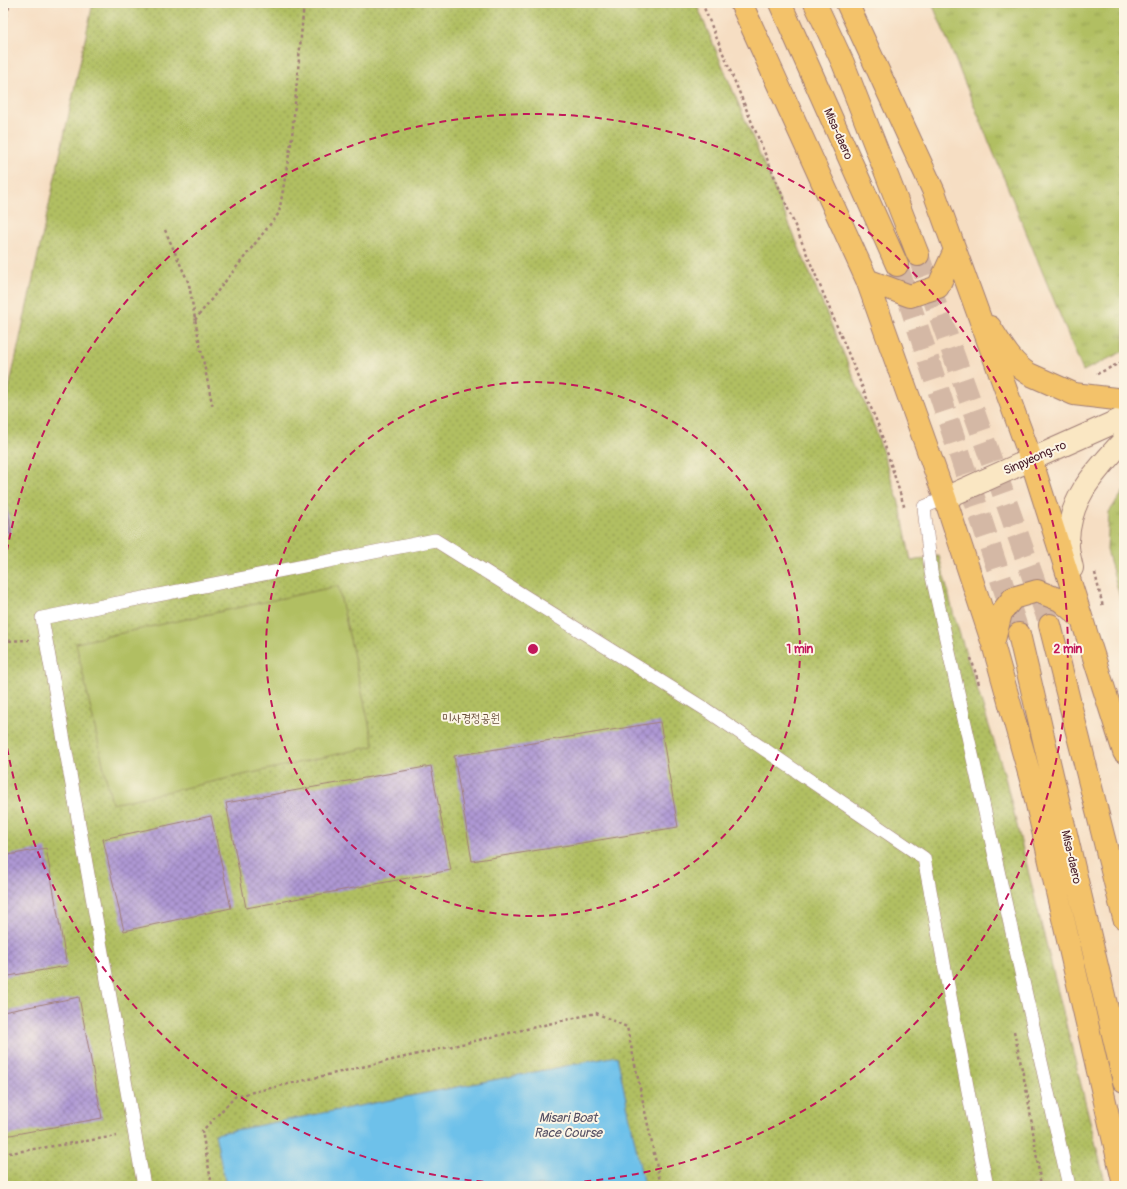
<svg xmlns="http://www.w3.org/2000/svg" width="1127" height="1189" font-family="Pangolin,'Poor Story',sans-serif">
<defs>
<pattern id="grass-tufts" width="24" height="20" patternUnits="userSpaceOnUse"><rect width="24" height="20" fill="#b1bf62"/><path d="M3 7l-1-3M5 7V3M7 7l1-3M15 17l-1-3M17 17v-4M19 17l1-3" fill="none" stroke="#929b51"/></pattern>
<pattern id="park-dots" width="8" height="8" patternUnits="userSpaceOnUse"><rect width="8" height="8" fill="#b1bf62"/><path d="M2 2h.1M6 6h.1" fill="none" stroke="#929b51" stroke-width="1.8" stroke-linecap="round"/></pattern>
<pattern id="building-cross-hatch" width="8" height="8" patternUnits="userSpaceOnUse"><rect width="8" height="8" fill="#ae98d4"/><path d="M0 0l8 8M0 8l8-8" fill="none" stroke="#907bac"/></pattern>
</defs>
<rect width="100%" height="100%" fill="#fcf5e5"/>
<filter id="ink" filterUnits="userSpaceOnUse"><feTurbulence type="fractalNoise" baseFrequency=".025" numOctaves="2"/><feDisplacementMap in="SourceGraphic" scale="8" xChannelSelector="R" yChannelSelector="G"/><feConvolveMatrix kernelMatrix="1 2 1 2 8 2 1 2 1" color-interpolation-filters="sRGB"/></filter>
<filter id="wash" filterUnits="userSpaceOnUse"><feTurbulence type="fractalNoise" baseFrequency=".012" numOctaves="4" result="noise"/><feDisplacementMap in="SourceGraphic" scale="16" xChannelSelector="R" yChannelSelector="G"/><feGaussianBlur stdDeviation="0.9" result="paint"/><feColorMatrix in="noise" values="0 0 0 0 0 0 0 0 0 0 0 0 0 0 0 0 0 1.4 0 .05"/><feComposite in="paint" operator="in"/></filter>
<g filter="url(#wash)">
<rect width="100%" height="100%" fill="#f6dec3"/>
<path fill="url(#grass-tufts)" stroke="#7e6f46" d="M 932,3 L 1124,3 L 1124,351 L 1083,371 Z
M 1124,491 L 1124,612 L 1107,550 L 1109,512 Z"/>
<path fill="url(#park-dots)" stroke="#7e6f46" d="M 93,3 L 696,3 L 875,428 L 900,506 L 911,561 L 939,556 L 954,616 L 1004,773 L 1106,1186 L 3,1186 L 3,416 Z"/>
<path fill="#b1bf62" stroke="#7e6f46" d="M 338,586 L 374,746 L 112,804 L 76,643 Z"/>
<path fill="#6ec1ea" stroke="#5c708a" d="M 617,1056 L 644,1186 L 226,1186 L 215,1134 Z"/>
<g id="blocks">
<path fill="url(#building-cross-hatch)" d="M 7,505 L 11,533 L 3,534 L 3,506 Z
M 660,722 L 678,827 L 472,861 L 454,756 Z
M 431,766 L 451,870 L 246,908 L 226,803 Z
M 211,816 L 231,908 L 124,931 L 103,839 Z
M 46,848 L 67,966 L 3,977 L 3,856 Z
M 79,997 L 102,1118 L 5,1136 L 3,1128 L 3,1012 Z"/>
</g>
</g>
<g filter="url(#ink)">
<use href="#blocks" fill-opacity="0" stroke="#a07e77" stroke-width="1"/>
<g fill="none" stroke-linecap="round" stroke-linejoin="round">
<path stroke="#d4b8a5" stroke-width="22" stroke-dasharray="22 11" stroke-linecap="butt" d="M 918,255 L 1050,625
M 897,265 L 1019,634"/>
<g stroke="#a07e77" stroke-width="14">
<path id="service" d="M 945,498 L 924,507 L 931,572 L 1069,1186
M 144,1186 L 42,618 L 435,540 L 705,709 L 924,858 L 971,1107 L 987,1186"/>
</g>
<g stroke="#a07e77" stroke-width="24">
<path id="secondary" d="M 945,498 L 1124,418
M 1072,568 C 1070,559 1067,549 1068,540 C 1070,496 1096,471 1124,440"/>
</g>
<g stroke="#a07e77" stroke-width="24">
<path id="primary" d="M 741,3 L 867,280 L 945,498 L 993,644 L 1033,787 L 1124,1185
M 780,3 L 897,265
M 815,3 L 843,63 L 918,255
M 847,3 L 934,192 L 1031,459 L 1124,752
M 867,280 L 910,296 L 938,287 L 955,250
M 990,327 C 1001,344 1012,364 1029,374 L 1074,394 L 1124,400
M 1050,625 L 1124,918
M 1019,634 L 1124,1081
M 993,644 L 1001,613 L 1013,598 L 1037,591 L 1060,600 L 1081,618"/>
</g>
<path stroke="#a07e77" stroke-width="2.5" stroke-dasharray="3 3" stroke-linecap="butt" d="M 702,3 L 879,427 L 905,509
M 3,27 L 10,3
M 165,230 L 189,284 L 197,330 L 213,408
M 195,320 L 279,213 L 292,137 L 304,3
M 1097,374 L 1124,361
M 1095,573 L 1103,607
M 3,641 L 29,640
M 971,658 L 979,684
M 1014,1031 L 1028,1098 L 1041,1186
M 3,1154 L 117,1136
M 212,1186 L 202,1131 L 236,1096 L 596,1013 L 627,1027 L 661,1186"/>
<use href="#service" stroke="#fff" stroke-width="13"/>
<use href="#secondary" stroke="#fae7c3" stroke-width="22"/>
<use href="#primary" stroke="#f3c26a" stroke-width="22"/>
</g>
</g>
<g fill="none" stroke="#c2185b" stroke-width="2" stroke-dasharray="7 5">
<circle cx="533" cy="649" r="267"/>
<path d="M3 575A535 535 0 1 1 3 723"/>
</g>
<g text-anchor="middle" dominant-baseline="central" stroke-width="4" stroke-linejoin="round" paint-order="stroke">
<g font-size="12" fill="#4a1f2b" stroke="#fcf5e5">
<text transform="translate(838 134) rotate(66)">Misa-daero</text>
<text transform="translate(1035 458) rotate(-24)">Sinpyeong-ro</text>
<text transform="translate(1071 857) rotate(77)">Misa-daero</text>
</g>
<g font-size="12" fill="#694f3c" stroke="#fcf5e5">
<text x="471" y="718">미사경정공원</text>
</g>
<g font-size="13" font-style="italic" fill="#555064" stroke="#fcf5e5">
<text x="568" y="1118">Misari Boat<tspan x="568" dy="15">Race Course</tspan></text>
</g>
</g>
<circle cx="533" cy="649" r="6" fill="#c2185b" stroke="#fcf5e5" stroke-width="2"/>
<g font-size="12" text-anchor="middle" font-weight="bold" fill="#c2185b" stroke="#fcf5e5" stroke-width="4" stroke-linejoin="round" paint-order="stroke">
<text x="800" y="653">1 min</text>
<text x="1068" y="653">2 min</text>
</g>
<rect width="1127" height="1189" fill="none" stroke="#fcf5e5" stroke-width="16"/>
</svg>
